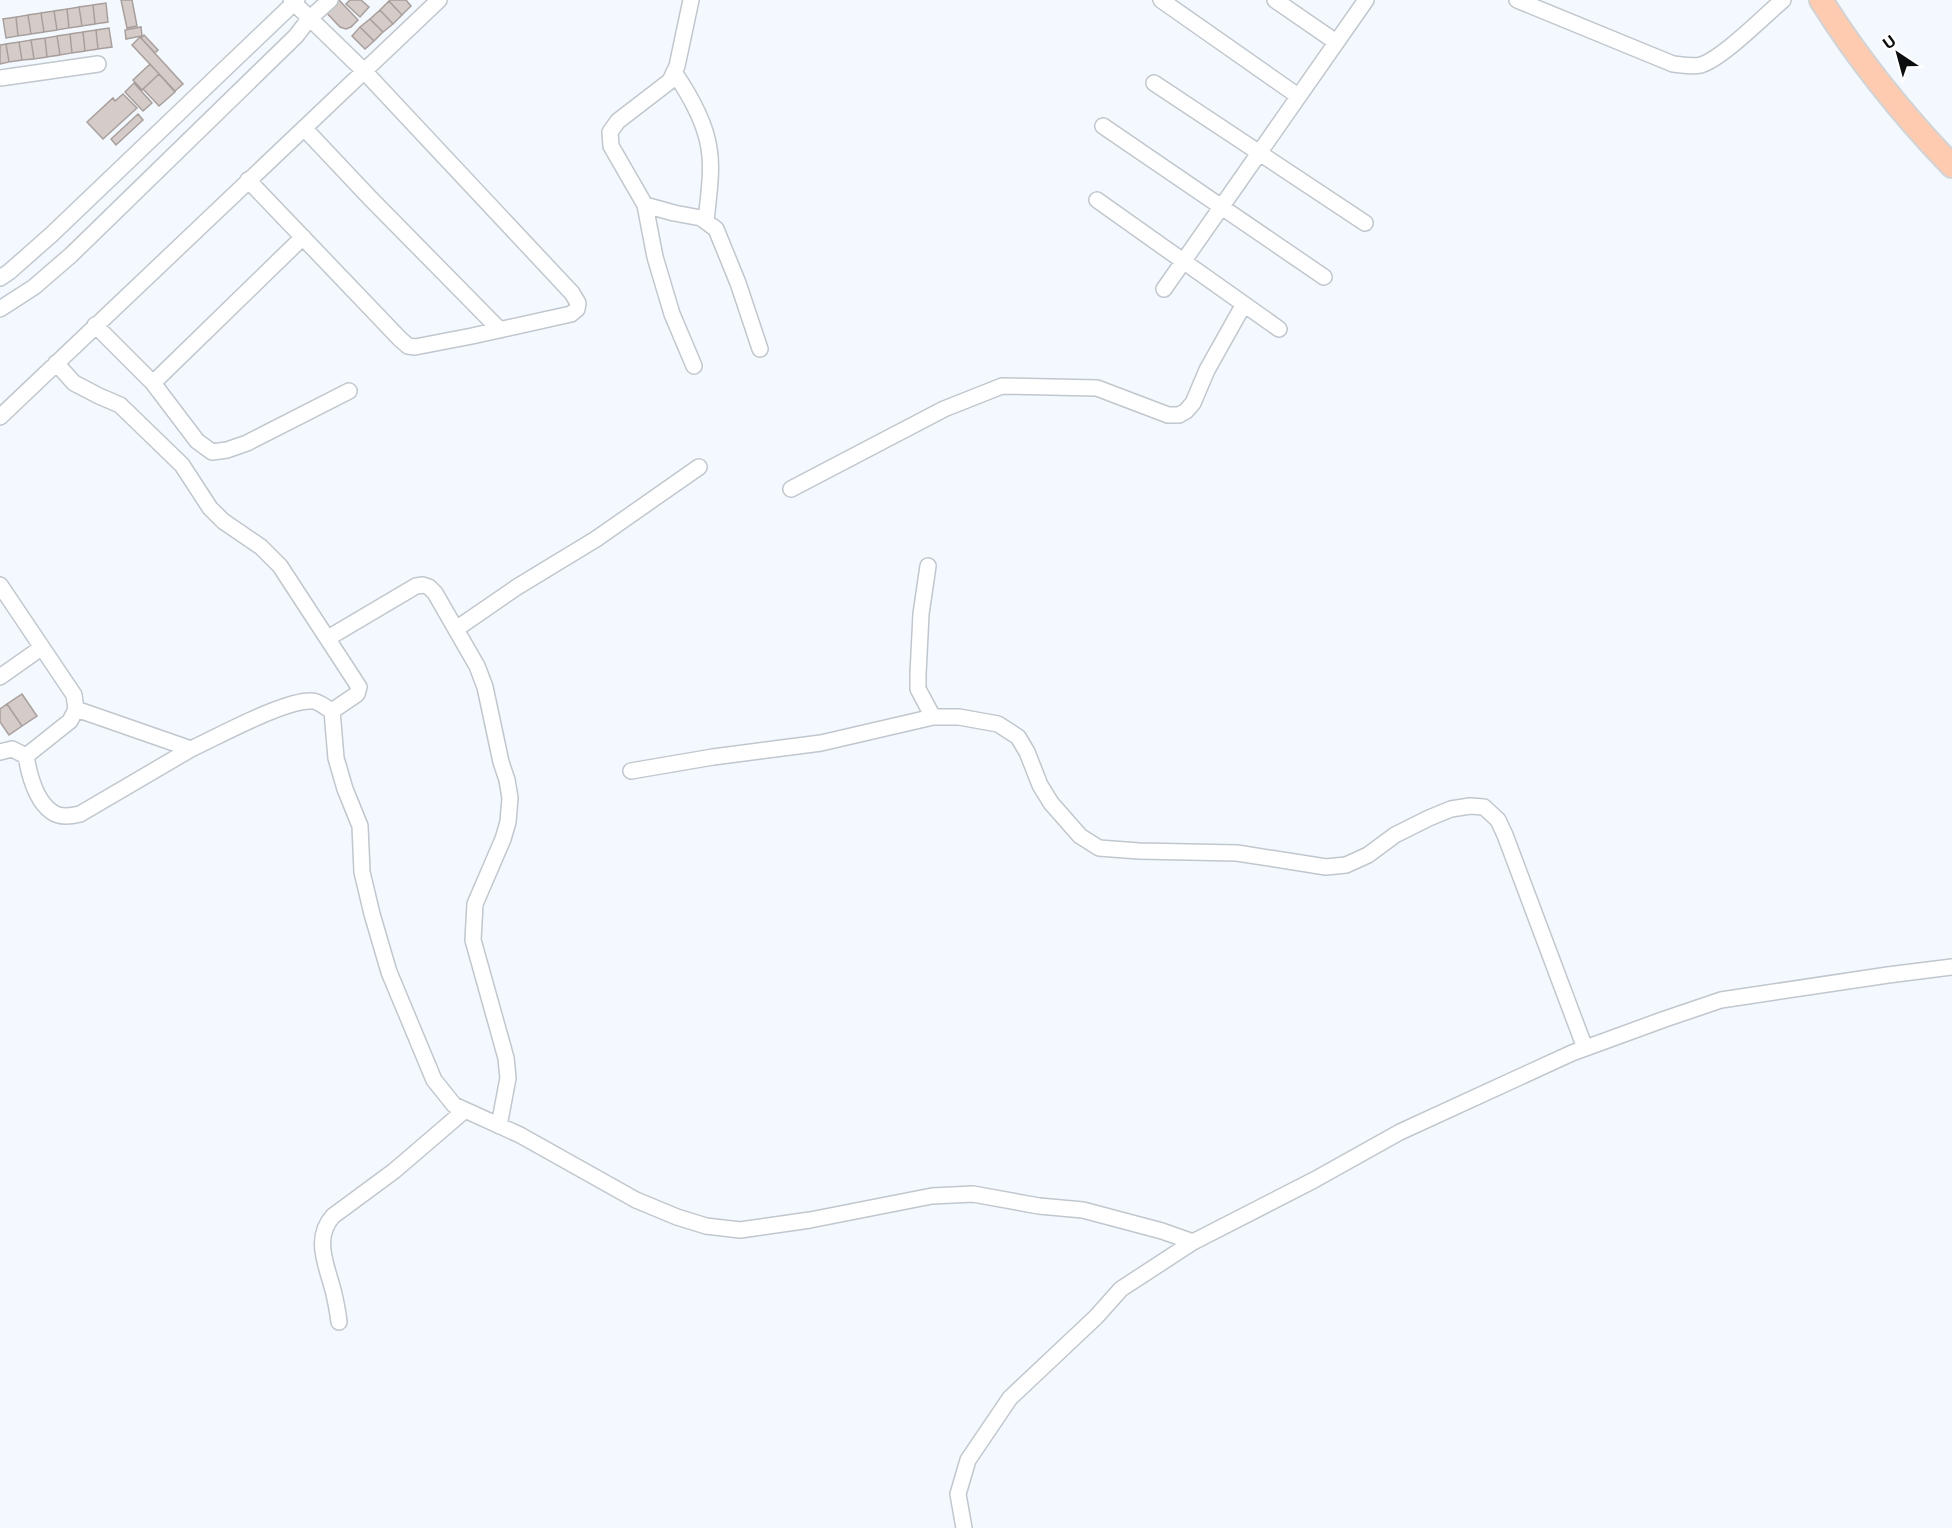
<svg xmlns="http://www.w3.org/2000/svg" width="1952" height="1528" font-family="'Noto Sans',sans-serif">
<rect width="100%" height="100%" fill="#f3f9ff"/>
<path fill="#d5cbc8" stroke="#a89f9c" stroke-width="1.5" d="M 121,0 L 132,0 L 137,26 L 127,28 Z
M 331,0 L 339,0 L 358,20 L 351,27 L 346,29 L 340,27 L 322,8 Z
M 350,0 L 361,0 L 369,7 L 360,17 L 346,4 Z
M 390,0 L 406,0 L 411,6 L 402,15 L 389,1 Z
M 389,1 L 402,15 L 393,24 L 380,10 Z
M 106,3 L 108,22 L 95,24 L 93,5 Z
M 93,5 L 95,24 L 82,26 L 79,7 Z
M 79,7 L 82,26 L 69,28 L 67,9 Z
M 67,9 L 69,28 L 57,30 L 54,11 Z
M 380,10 L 393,24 L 383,32 L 370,19 Z
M 54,11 L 57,30 L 44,32 L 41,13 Z
M 41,13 L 44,32 L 31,34 L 28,15 Z
M 28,15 L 31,34 L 18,36 L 16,17 Z
M 16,17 L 18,36 L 6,38 L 3,19 Z
M 370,19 L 383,32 L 374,41 L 360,27 Z
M 141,27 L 142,36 L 126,39 L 125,30 Z
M 360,27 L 374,41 L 365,49 L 352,36 Z
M 109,28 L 112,47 L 98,49 L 96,30 Z
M 96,30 L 98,49 L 85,51 L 83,32 Z
M 83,32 L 85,51 L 72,53 L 70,34 Z
M 70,34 L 72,53 L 60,55 L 57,36 Z
M 144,35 L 158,50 L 155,53 L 141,38 Z
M 57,36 L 60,55 L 47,57 L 45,38 Z
M 140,37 L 183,84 L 175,91 L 132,45 Z
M 45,38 L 47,57 L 34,59 L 31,40 Z
M 31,40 L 34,59 L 22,60 L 19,42 Z
M 19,42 L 22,60 L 9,62 L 6,44 Z
M 6,44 L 9,62 L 0,64 L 0,45 Z
M 150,64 L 159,74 L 142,90 L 133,80 Z
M 159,74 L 175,92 L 159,106 L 143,89 Z
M 134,83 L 152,103 L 143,111 L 125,92 Z
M 123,94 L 137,108 L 103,139 L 87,122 L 113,98 L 115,101 Z
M 138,114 L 143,120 L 116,145 L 111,139 Z
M 22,694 L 37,716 L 22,726 L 7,704 Z
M 7,704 L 22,726 L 9,735 L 0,722 L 0,709 Z"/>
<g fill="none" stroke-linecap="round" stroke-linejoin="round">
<g stroke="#c0c7cd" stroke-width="18">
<path id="minor" d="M 691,0 L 677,66 L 670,81 L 618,121 L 610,132 L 611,146 L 645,205 L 655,257 L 672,314 L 694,366
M 1161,0 L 1298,96
M 1275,0 L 1336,42
M 1517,0 L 1673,64 C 1683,65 1692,67 1701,65 C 1723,58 1764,16 1783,0
M 674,72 C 689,94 705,121 709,148 C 713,171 708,198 706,222
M 0,78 L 98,64
M 1154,83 L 1365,223
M 1103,126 L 1324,277
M 304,128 L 370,198 L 500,330
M 248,180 L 400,339 L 408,346 L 415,347 L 472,336 L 571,314 L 577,309 L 578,303 L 572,293 L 364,71 L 291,0
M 1097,200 L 1279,329
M 645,205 L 674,213 L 701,218 L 716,229 L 738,283 L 760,349
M 0,278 L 9,272 L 51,235 L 297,0
M 1164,289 L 1366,0
M 0,309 L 34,287 L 71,255 L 296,36 L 309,19 L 330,0
M 95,325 L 153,383 L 303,237
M 56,363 L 74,383 L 99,396 L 120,405 L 182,465 L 210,508 L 223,521 L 261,547 L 280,566 L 359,687 L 357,694 L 332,711 L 336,758 L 345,789 L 360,826 L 362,872 L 372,914 L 389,972 L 434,1080 L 454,1105 L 520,1135 L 636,1200 L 677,1217 L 706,1226 L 740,1230 L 810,1220 L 932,1196 L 973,1194 L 1039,1206 L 1083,1210 L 1162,1231 L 1193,1242
M 153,383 L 197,441 L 212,452 L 227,450 L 247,443 L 349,391
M 0,417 L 439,0
M 791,489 L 944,409 L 1002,386 L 1097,388 L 1168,415 L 1179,415 L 1186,411 L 1193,403 L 1207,370 L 1244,304
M 928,566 L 921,614 L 918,674 L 918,689 L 933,717 L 959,717 L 998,724 L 1018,737 L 1027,752 L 1040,785 L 1051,803 L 1080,836 L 1099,848 L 1139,851 L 1237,853 L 1326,867 L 1346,865 L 1368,855 L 1395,835 L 1429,818 L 1451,809 L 1470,806 L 1484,807 L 1498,820 L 1505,835 L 1585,1048
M 0,585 L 74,695 L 76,709 L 191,749 C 217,737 286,699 312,701 C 319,701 326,708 332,711
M 456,629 L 517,587 L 596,539 L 699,467
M 328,638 L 416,586 L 423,585 L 429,587 L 435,593 L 477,666 L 485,687 L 501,762 L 507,780 L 510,798 L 508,822 L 503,839 L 475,904 L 473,940 L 506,1058 L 508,1078 L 499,1126
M 0,677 L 41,648
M 0,752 L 12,749 L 26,756 L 70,721 L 76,709
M 26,756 C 29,774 36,801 52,812 C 60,818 72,816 80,814 L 191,749
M 631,771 L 713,757 L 821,743 L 933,717
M 339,1322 C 338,1313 336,1303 334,1294 C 328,1268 312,1239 333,1216 L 394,1171 L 464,1111
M 964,1528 L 958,1494 L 968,1460 L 1010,1398 L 1096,1317 L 1121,1289 L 1193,1242 L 1314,1180 L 1400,1132 L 1572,1053 L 1665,1019 L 1721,1000 L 1888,975 L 1952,967"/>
</g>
<g stroke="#d3d3d4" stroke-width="26">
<path id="primary" d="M 1821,0 C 1858,59 1903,115 1952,166"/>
</g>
<use href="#minor" stroke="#fff" stroke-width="15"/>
<use href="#primary" stroke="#fecbb1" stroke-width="22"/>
</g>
<g transform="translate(1898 54) rotate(324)" stroke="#ffffff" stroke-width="4.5" paint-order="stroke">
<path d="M0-4.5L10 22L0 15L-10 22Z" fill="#0b0d0f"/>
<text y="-9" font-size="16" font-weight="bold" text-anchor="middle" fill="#0b0d0f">U</text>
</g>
</svg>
